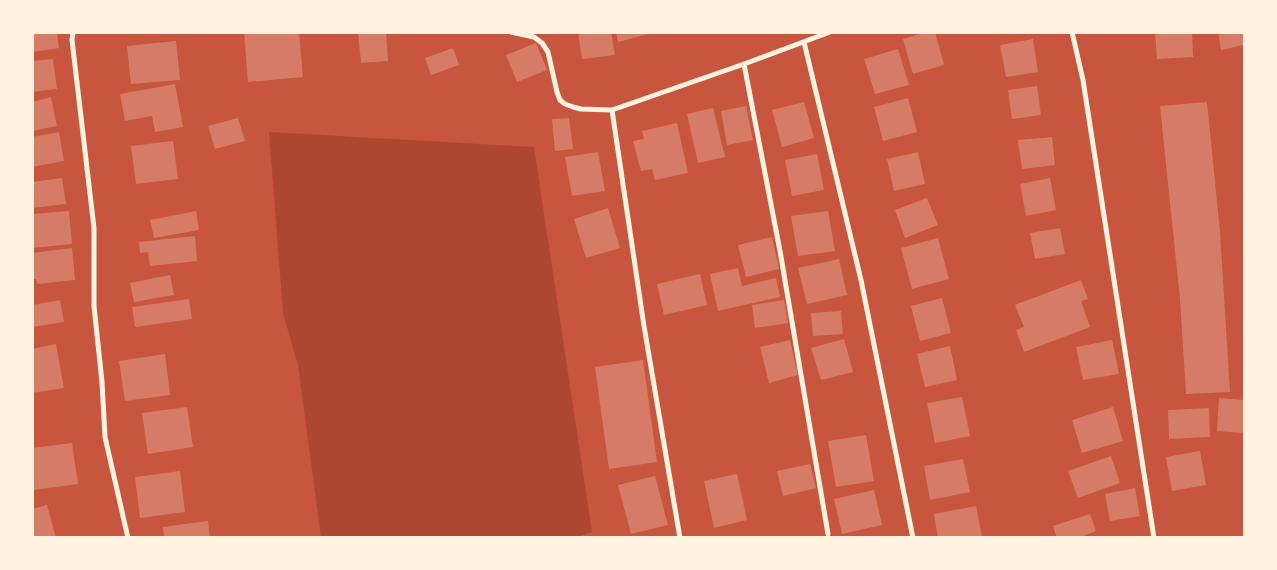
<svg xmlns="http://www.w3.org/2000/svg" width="1277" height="570" font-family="'Exo 2',sans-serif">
<rect width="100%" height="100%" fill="#c8553d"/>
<path fill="#ae4732" d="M 269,132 L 534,147 L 592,532 L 574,538 L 321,537 L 298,365 L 283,313 Z"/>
<path fill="#d67c66" d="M 32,32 L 57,32 L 59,48 L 32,52 Z
M 244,32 L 299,32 L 303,77 L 248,82 Z
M 358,32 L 386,32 L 388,61 L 361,63 Z
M 578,32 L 611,32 L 615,55 L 582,59 Z
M 616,32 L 652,32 L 652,33 L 618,42 Z
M 926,32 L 935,32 L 944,65 L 913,74 L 903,39 Z
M 1155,32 L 1192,32 L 1193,57 L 1157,59 Z
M 1218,32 L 1244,32 L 1244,45 L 1221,50 Z
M 1033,39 L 1038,72 L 1006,77 L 1000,45 Z
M 176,41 L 180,80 L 131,84 L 127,46 Z
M 536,43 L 547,70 L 517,82 L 506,55 Z
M 453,48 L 459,65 L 431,75 L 425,58 Z
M 898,49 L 909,85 L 875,94 L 864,59 Z
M 53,59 L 57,89 L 32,92 L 32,61 Z
M 175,84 L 183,127 L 155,132 L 152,116 L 125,121 L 120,94 Z
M 1037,86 L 1041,115 L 1012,119 L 1008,90 Z
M 51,97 L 57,126 L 32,131 L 32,102 Z
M 908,98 L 917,132 L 883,141 L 874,107 Z
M 804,102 L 814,138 L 782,147 L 772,110 Z
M 1207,102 L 1220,232 L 1230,392 L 1186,394 L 1180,299 L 1160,106 Z
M 746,106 L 753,140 L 727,145 L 721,111 Z
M 713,108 L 725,157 L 698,163 L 687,114 Z
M 238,118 L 245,141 L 215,149 L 208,126 Z
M 569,118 L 573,149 L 555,151 L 552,119 Z
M 677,123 L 688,173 L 655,180 L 652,169 L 641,171 L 633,141 L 644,139 L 642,131 Z
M 59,132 L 64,161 L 32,167 L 32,137 Z
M 1052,137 L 1055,165 L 1022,169 L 1018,140 Z
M 173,141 L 178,179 L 136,184 L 131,146 Z
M 598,152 L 605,191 L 572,196 L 565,157 Z
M 918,152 L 925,184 L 894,191 L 887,159 Z
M 817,154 L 824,190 L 792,196 L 785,160 Z
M 62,178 L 66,204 L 32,208 L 32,182 Z
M 1050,178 L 1056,210 L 1026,216 L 1020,184 Z
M 927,198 L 938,225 L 905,238 L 895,210 Z
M 608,208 L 620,248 L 586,258 L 574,219 Z
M 69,211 L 72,244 L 32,248 L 32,214 Z
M 196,211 L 199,230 L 154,238 L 150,220 Z
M 828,211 L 835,251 L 798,256 L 791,216 Z
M 1060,228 L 1065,254 L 1035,259 L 1030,233 Z
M 195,236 L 197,261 L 150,266 L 148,252 L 140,253 L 139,242 Z
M 772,237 L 779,269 L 746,277 L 738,245 Z
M 938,238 L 949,279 L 912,289 L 901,248 Z
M 72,248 L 75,280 L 37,284 L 36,279 L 32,279 L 32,253 Z
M 839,259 L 847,295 L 807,304 L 798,268 Z
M 738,268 L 742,286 L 776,278 L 780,297 L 718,311 L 710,274 Z
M 700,274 L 707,305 L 664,315 L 657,284 Z
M 170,275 L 174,295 L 134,302 L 130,283 Z
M 1081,280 L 1088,299 L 1081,301 L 1090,327 L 1024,352 L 1016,330 L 1024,327 L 1015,305 Z
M 942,298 L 951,333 L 920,341 L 911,306 Z
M 189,299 L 192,319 L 135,327 L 132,307 Z
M 60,300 L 64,322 L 32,327 L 32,305 Z
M 784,300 L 788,323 L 755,328 L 752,305 Z
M 841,311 L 843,334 L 813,336 L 811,313 Z
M 844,339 L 853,372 L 821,380 L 811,348 Z
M 790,340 L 798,375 L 769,383 L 760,347 Z
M 1112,340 L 1119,374 L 1083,380 L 1076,347 Z
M 56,344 L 64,388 L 32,393 L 32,349 Z
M 950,346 L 957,380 L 925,387 L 917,354 Z
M 165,354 L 170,395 L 125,401 L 119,361 Z
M 643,360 L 657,462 L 609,469 L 595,367 Z
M 962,397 L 970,436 L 935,443 L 927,403 Z
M 1219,398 L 1244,400 L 1244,433 L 1217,431 Z
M 187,407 L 193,447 L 148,454 L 142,413 Z
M 1113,407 L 1123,441 L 1082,453 L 1072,420 Z
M 1209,408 L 1210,437 L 1169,439 L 1168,410 Z
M 866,435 L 874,481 L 836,487 L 828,441 Z
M 72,443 L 78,484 L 33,490 L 32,448 Z
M 1200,451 L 1206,485 L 1172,491 L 1166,457 Z
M 1111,456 L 1120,483 L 1078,498 L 1068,471 Z
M 963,459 L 970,492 L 930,500 L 924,466 Z
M 810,464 L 816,488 L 783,496 L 777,471 Z
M 180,471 L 185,512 L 140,518 L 135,477 Z
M 737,474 L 747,520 L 714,528 L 704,481 Z
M 655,476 L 668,525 L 631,534 L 618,485 Z
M 1135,488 L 1140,516 L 1110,521 L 1105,494 Z
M 874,490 L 882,525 L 842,534 L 834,499 Z
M 47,505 L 56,538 L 32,538 L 32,509 Z
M 976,506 L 982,537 L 938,538 L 934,514 Z
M 1090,514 L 1096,531 L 1078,538 L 1057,538 L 1053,526 Z
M 208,521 L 210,538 L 164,538 L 163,527 Z"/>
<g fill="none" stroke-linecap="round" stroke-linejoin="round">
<path stroke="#fff3e0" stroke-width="5" d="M 73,32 L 72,40 L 94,228 L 94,306 L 102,382 L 105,437 L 128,538
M 511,32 L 534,37 L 542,43 L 548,52 L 557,92 L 560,100 L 565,104 L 573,107 L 581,109 L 612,110 L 744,64 L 830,32
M 1072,32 L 1083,80 L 1154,538
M 804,42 L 861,280 L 913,538
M 744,64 L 780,251 L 828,534
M 612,110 L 644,326 L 680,538"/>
</g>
<rect width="1277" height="570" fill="none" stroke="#fff3e0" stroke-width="68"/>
</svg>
